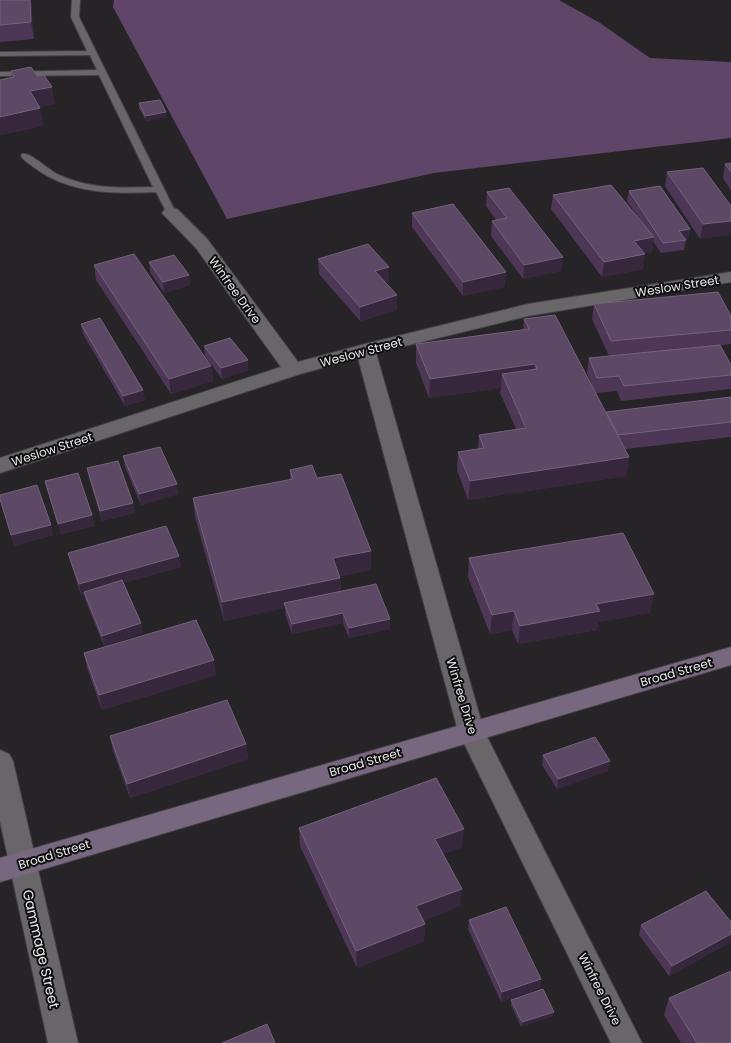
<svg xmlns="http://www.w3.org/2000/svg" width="731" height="1043" font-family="Poppins,sans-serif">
<rect width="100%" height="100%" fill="#262427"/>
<path fill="#5f4669" d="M 114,0 L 559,0 L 600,23 L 650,58 L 731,62 L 731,138 L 434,173 L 227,219 L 113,7 Z"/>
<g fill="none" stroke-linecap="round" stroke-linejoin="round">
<g stroke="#434144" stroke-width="2">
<path id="lane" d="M 72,0 L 80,0 L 79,17 L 176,213 L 174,215 L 168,215 L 156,192 C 114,194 70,194 35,168 C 30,164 24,161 21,156 L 22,154 C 31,152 49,171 59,175 C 89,189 121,188 153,187 L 99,75 L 0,76 L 0,72 L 97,70 L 90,55 L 0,56 L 0,52 L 87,51 L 71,17 Z"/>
</g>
<g stroke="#434144" stroke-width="2">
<path id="street" d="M 171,208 L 177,209 L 208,240 L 298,362 L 365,344 L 528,304 L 731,272 L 731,282 L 528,316 L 376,353 L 484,731 L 642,1043 L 611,1043 L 458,731 L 358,358 L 300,374 L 0,473 L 0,458 L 281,367 L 196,248 L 162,213 L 165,209 Z
M 0,750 L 9,754 L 13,761 L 78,1043 L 48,1043 L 0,821 Z"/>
</g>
<g stroke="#434144" stroke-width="2">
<path id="secondary" d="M 731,647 L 731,665 L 0,882 L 0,858 Z"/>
</g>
<use href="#lane" fill="#69666a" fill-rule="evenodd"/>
<use href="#street" fill="#69666a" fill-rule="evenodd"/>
<use href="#secondary" fill="#78687f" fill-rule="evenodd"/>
</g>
<path fill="#4d3656" d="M 0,0 L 31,0 L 34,39 L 0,42 Z
M 11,71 L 37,76 L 55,104 L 39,107 L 43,126 L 0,135 L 0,80 L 12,77 Z
M 139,103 L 167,117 L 146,121 L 139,108 Z
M 731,163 L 731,191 L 723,178 L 725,164 Z
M 667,172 L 731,206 L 700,239 L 665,186 Z
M 629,191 L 690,229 L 688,239 L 686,240 L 684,250 L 661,253 L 653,241 L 652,252 L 644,253 L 645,254 L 643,269 L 602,277 L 551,209 L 553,195 L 640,220 L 627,201 Z
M 487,192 L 561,271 L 523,279 L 491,236 L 492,221 L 496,220 L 486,206 Z
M 412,213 L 506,272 L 504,287 L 463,296 L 412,227 Z
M 318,259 L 389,281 L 385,282 L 397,295 L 397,310 L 360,321 L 319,274 Z
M 149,262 L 189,275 L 190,285 L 164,293 L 150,272 Z
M 94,265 L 211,366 L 213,381 L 171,394 L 96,280 Z
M 594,304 L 731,316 L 731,344 L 609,356 L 592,319 Z
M 524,319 L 593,388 L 587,373 L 589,358 L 731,365 L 731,389 L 621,401 L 617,391 L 596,393 L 606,412 L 731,397 L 731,437 L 625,449 L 629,457 L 626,476 L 468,500 L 457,470 L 458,452 L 478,449 L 479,435 L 516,429 L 500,393 L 501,388 L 429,398 L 416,363 L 416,344 L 523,330 Z
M 81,324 L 145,400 L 125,406 L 83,334 Z
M 204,346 L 248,370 L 222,379 L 205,356 Z
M 123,456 L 178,494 L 141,505 L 125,467 Z
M 87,468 L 133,503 L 135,513 L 102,521 L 89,478 Z
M 290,470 L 317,478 L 371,551 L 371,570 L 340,576 L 340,578 L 341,591 L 390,619 L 390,629 L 349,638 L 343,623 L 292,634 L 285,614 L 285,608 L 224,621 L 195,517 L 193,498 L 290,480 Z
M 45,481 L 92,515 L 94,526 L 61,534 L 48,491 Z
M 0,499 L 51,525 L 53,535 L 14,546 Z
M 68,553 L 179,556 L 181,567 L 123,583 L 143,633 L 104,646 L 86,602 L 84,594 L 81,595 L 71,564 Z
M 469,558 L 650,613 L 598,622 L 597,630 L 518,644 L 512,630 L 490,634 L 468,577 Z
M 84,653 L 216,675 L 102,710 L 87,668 Z
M 110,736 L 246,744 L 248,759 L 130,798 L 113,751 Z
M 543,755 L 608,771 L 557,789 L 542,765 Z
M 299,828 L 462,847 L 443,854 L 460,906 L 424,920 L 425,924 L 424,941 L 357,968 L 300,846 Z
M 469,920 L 541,979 L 540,988 L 501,1002 L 468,929 Z
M 731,922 L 731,942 L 669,976 L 639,935 L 641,925 Z
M 669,998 L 731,1043 L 681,1043 L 664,1015 Z
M 511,1000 L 553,1016 L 521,1027 L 511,1005 Z"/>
<path fill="#36273d" d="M 30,0 L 31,0 L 34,39 L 31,22 Z
M 52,87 L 55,104 L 33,108 L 30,91 Z
M 40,108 L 43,126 L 0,135 L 0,117 Z
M 166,112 L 167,117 L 146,121 L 145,116 Z
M 731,221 L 731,235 L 700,239 L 703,224 Z
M 690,229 L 688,239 L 677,241 L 679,231 Z
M 654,237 L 652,252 L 632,256 L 634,241 Z
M 645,254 L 643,269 L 602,277 L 604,262 Z
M 563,257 L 561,271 L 523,279 L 524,265 Z
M 389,267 L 389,281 L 375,285 L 375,271 Z
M 506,272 L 504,287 L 463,296 L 463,282 Z
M 189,275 L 190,285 L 164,293 L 163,282 Z
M 397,295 L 397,310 L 360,321 L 360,307 Z
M 248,360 L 248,370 L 222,379 L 221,368 Z
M 535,364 L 533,383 L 502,374 L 501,388 L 429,398 L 430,379 Z
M 211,366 L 213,381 L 171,394 L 169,379 Z
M 143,390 L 145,400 L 125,406 L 123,396 Z
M 629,457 L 626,476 L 468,500 L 470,481 Z
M 177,484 L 178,494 L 141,505 L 139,494 Z
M 133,503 L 135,513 L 102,521 L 100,511 Z
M 92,515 L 94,526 L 61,534 L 58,524 Z
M 51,525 L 53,535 L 14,546 L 11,535 Z
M 371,551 L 371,570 L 334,577 L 333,558 Z
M 179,556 L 181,567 L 85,594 L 84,592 L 84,594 L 81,595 L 79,584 Z
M 340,578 L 341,597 L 284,603 L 285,608 L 224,621 L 222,602 Z
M 654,594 L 650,613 L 598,622 L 597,630 L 518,644 L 520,626 L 596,604 Z
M 514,611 L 512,630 L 490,634 L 492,615 Z
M 343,613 L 343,623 L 292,634 L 292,624 Z
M 390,619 L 390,629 L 349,638 L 349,628 Z
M 141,623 L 143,633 L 104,646 L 102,636 Z
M 214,660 L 216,675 L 102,710 L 99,695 Z
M 246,744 L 248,759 L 130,798 L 127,784 Z
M 610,761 L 608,771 L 557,789 L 558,779 Z
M 464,829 L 462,847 L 434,857 L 435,839 Z
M 462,889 L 460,906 L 415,924 L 416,906 Z
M 425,924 L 424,941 L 357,968 L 356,951 Z
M 731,934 L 731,942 L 669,976 L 672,966 Z
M 541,979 L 540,988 L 501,1002 L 502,992 Z
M 554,1012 L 553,1016 L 521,1027 L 522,1022 Z"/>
<path fill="#5d4966" stroke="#73627a" d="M 0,0 L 30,0 L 31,22 L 0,25 Z
M 31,67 L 37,76 L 44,75 L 52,87 L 30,91 L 40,108 L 0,117 L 0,80 L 14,77 L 11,71 Z
M 160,100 L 166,112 L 145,116 L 139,103 Z
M 731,163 L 731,172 L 725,164 Z
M 703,168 L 731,206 L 731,221 L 703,224 L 667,172 Z
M 611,185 L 654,237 L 634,241 L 645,254 L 604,262 L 553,195 Z
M 660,186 L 690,229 L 679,231 L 686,240 L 663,243 L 629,191 Z
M 509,188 L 563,257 L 524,265 L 492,221 L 507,218 L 487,192 Z
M 453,204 L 506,272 L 463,282 L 412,213 Z
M 368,244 L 389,267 L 375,271 L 397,295 L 360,307 L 318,259 Z
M 134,254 L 211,366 L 169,379 L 94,265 Z
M 174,255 L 189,275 L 163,282 L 149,262 Z
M 718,292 L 731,316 L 731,330 L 611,341 L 594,304 Z
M 555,315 L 629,457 L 470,481 L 458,452 L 484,448 L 479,435 L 526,428 L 502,374 L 537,369 L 535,364 L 430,379 L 416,344 L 529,329 L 524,319 Z
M 100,318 L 143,390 L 123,396 L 81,324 Z
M 230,338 L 248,360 L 221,368 L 204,346 Z
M 720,345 L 731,365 L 731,375 L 624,386 L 619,376 L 597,378 L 589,358 Z
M 731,397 L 731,422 L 618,435 L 606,412 Z
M 160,447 L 177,484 L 139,494 L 123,456 Z
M 118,461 L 133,503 L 100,511 L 87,468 Z
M 312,465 L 317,478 L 341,474 L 371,551 L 333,558 L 340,578 L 222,602 L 193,498 L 293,479 L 290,470 Z
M 78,473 L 92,515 L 58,524 L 45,481 Z
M 37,485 L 51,525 L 11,535 L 0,499 L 0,495 Z
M 166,526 L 179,556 L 79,584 L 68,553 Z
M 623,533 L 654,594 L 596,604 L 600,611 L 520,626 L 514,611 L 492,615 L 469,558 Z
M 122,580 L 141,623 L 102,636 L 84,592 Z
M 376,584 L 390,619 L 349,628 L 343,613 L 292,624 L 284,603 Z
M 196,620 L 214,660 L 99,695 L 84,653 Z
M 227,700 L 246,744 L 127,784 L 110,736 Z
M 595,737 L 610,761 L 558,779 L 543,755 Z
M 436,778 L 464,829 L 435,839 L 462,889 L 416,906 L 425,924 L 356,951 L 299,828 Z
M 706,891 L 731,922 L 731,934 L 672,966 L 641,925 Z
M 506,907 L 541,979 L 502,992 L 469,920 Z
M 731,971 L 731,1043 L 697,1043 L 669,998 Z
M 543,989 L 554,1012 L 522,1022 L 511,1000 Z
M 267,1024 L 275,1043 L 222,1043 Z"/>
<g text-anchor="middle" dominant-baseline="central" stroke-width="4" stroke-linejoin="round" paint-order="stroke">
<g font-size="12" fill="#e8e7e9" stroke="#0f0e0f">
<text transform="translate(677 286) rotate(-9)">Weslow Street</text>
<text transform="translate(235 290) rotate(54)">Winfree Drive</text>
<text transform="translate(361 352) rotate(-15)">Weslow Street</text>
<text transform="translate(52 449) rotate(-18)">Weslow Street</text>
<text transform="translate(676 672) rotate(-16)">Broad Street</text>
<text transform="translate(462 696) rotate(73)">Winfree Drive</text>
<text transform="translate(365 762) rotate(-16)">Broad Street</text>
<text transform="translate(54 854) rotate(-17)">Broad Street</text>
<text transform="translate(600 989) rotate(63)">Winfree Drive</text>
</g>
<g font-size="14" fill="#e8e7e9" stroke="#0f0e0f">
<text transform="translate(41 949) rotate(77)">Gammage Street</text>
</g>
</g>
</svg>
